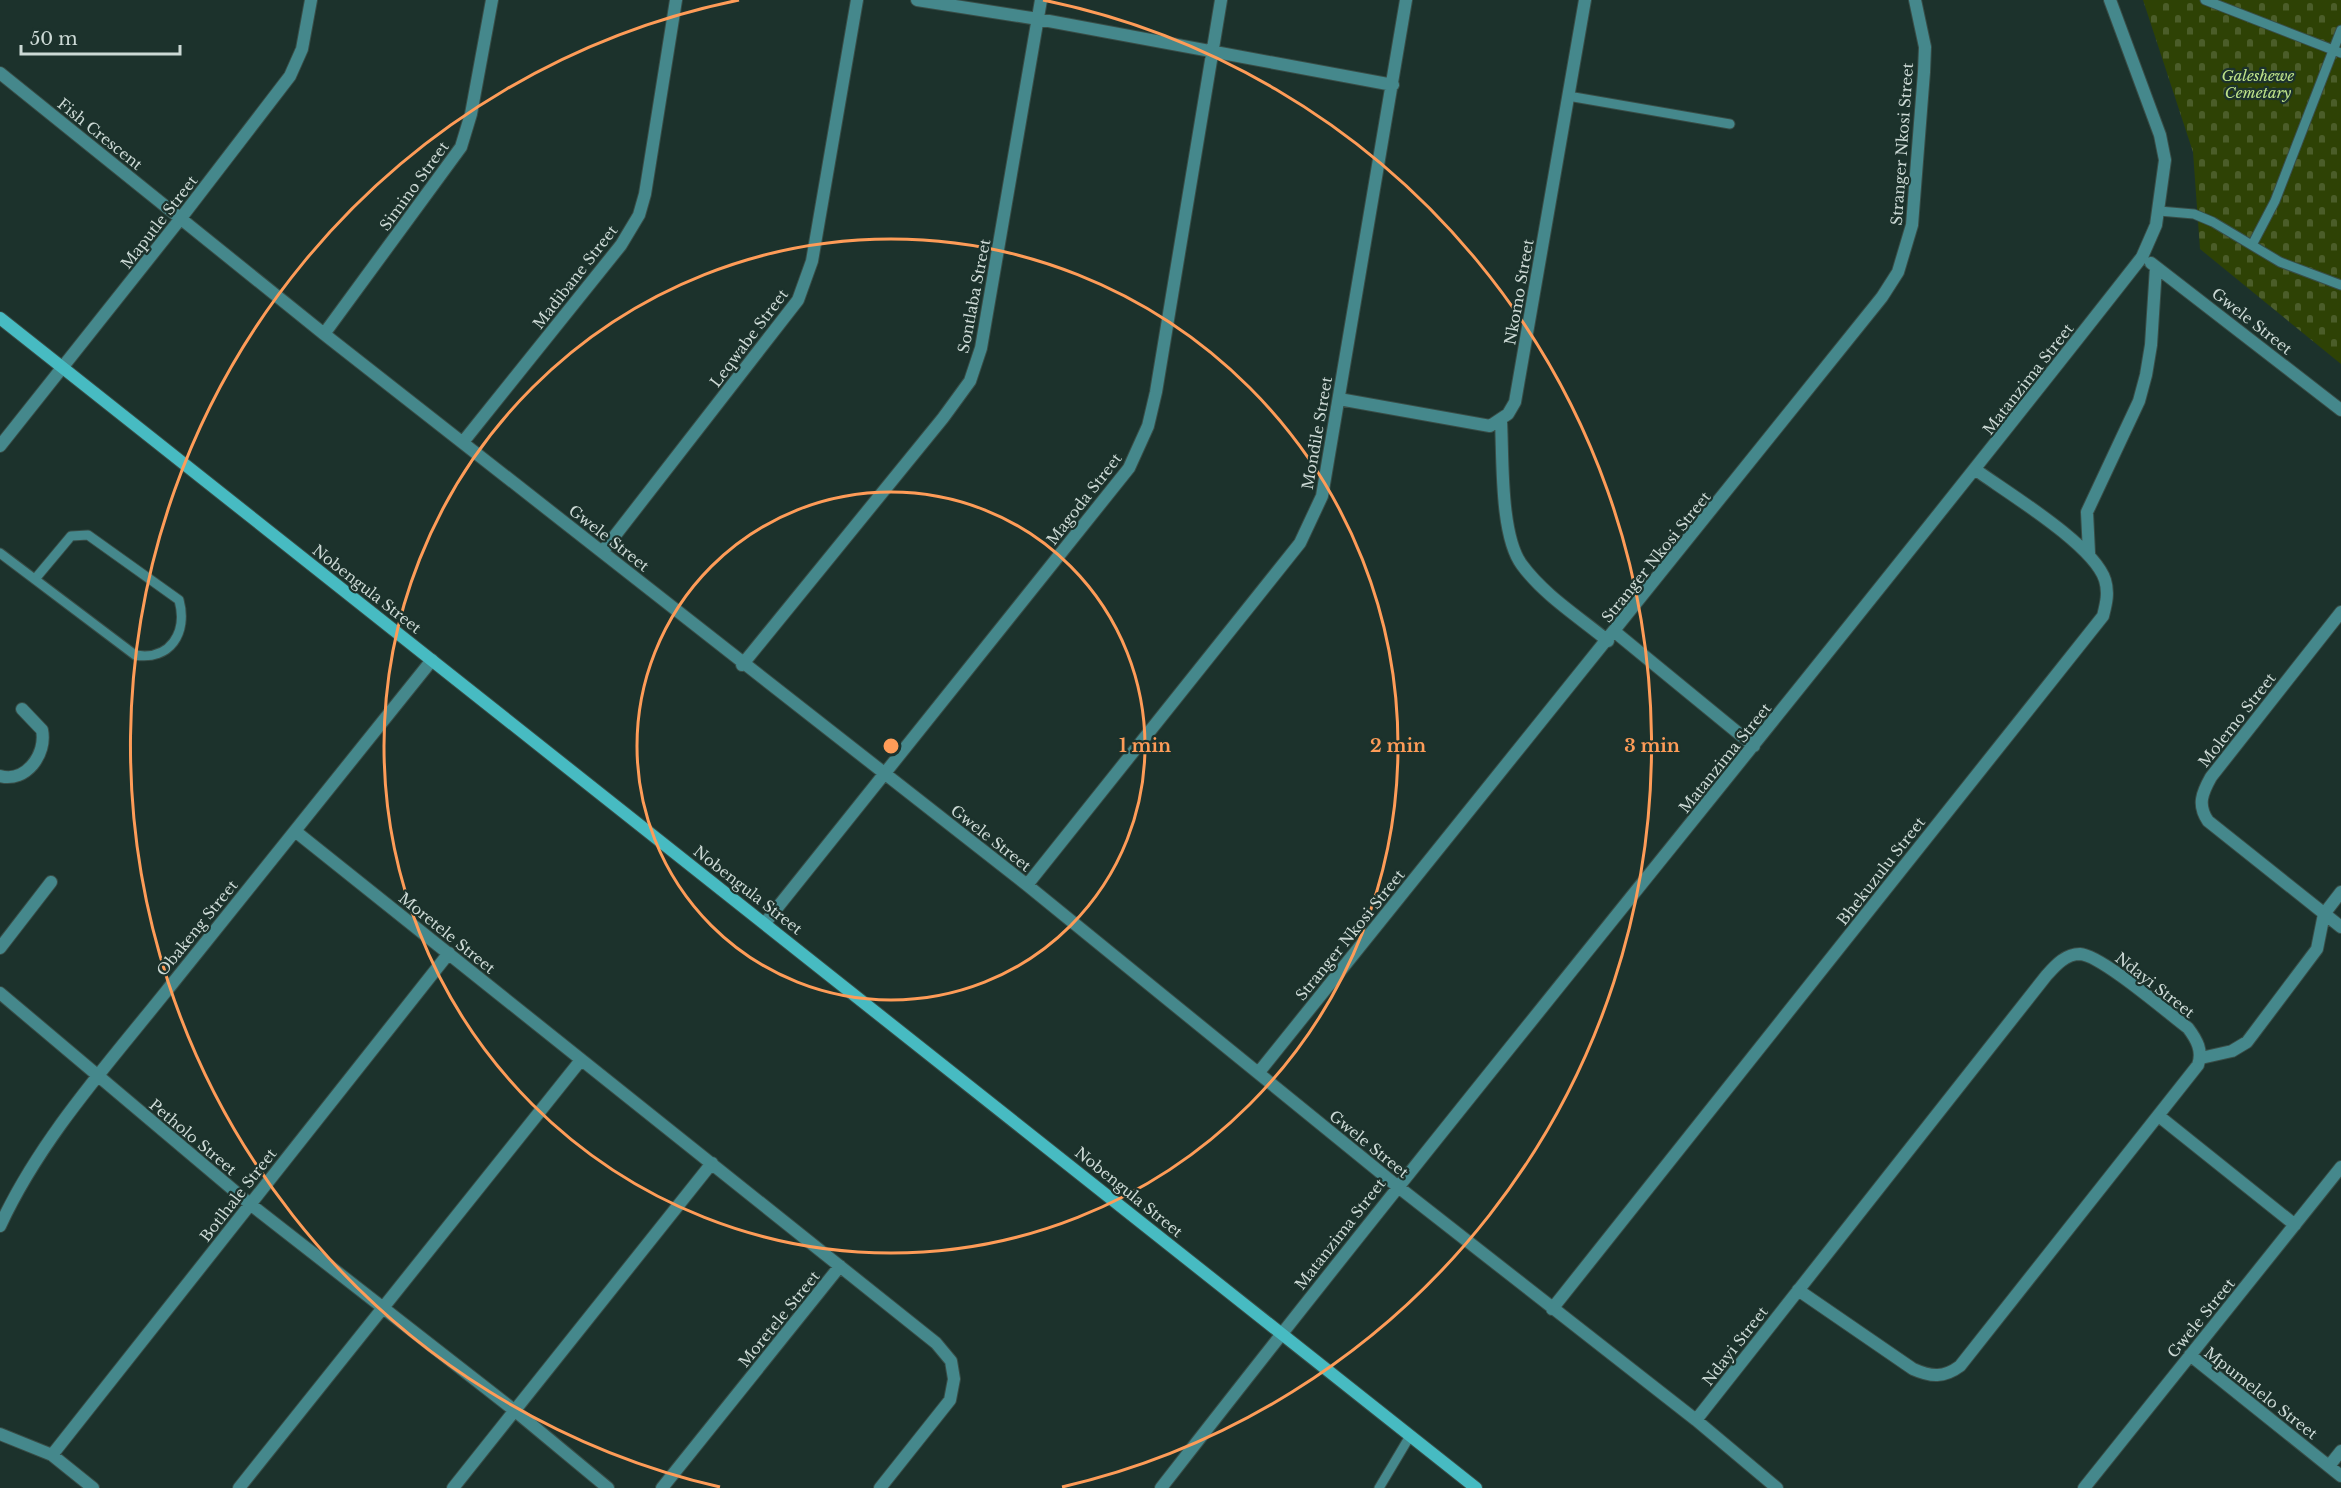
<svg xmlns="http://www.w3.org/2000/svg" width="2341" height="1488" font-family="'Libre Baskerville',serif">
<defs>
<pattern id="cemetery-stones" width="16" height="16" patternUnits="userSpaceOnUse" patternTransform="scale(1.5)"><rect width="16" height="16" fill="#2e4205"/><path d="M2 7V4a2 2 0 0 1 4 0v3zM10 15v-3a2 2 0 0 1 4 0v3z" fill="#4b5d29"/></pattern>
</defs>
<rect width="100%" height="100%" fill="#1c322c"/>
<path fill="url(#cemetery-stones)" d="M 2143,0 L 2341,0 L 2341,364 L 2200,249 L 2193,152 Z"/>
<g fill="none" stroke-linecap="round" stroke-linejoin="round">
<g stroke="#384d47" stroke-width="11">
<path id="lane" d="M 2205,0 L 2341,53
M 1568,96 L 1730,124
M 2159,211 L 2194,214 L 2213,222 L 2280,262 L 2341,285
M 2252,245 L 2275,201 L 2341,30
M 0,553 L 135,655 C 170,661 188,633 179,600 L 88,535 L 71,536 L 35,579
M 1379,1488 L 1410,1436"/>
</g>
<g stroke="#384d47" stroke-width="14">
<path id="street" d="M 917,0 L 1038,19 L 1393,85
M 0,73 L 324,334 L 1027,885 L 1397,1186 L 1696,1420 L 1777,1488
M 2151,263 L 2341,410
M 324,334 L 461,147 L 471,114 L 492,0
M 1339,399 L 1490,426 L 1508,414 L 1515,402 L 1585,0
M 1501,421 C 1503,458 1500,536 1522,565 C 1544,595 1579,617 1608,641
M 463,442 L 621,245 L 639,215 L 645,194 L 676,0
M 0,446 L 181,218 L 290,76 L 302,49 L 311,0
M 603,551 L 798,300 L 812,261 L 857,0
M 2089,553 L 2087,512 L 2139,401 L 2146,375 L 2151,345 L 2156,267
M 2341,612 L 2211,777 C 2202,793 2197,805 2208,821 L 2341,927
M 1615,632 L 1754,746
M 742,665 L 943,418 L 970,381 L 981,348 L 1041,0
M 0,776 C 26,783 47,754 42,730 L 22,709
M 295,831 L 936,1343 L 951,1361 L 954,1379 L 950,1400 L 880,1488
M 1027,885 L 1300,543 L 1322,496 L 1406,0
M 765,923 L 1129,468 L 1148,426 L 1156,392 L 1221,0
M 0,948 L 51,882
M 0,993 L 250,1204 L 514,1410 L 608,1488
M 2201,1058 L 2232,1051 L 2247,1042 L 2317,949 L 2324,914 L 2341,892
M 1259,1072 L 1882,297 L 1898,272 L 1912,225 L 1924,72 L 1925,47 L 1915,0
M 2160,1117 L 2295,1225
M 0,1226 C 40,1139 108,1064 168,989 C 256,879 344,769 432,660
M 1552,1309 L 2103,616 C 2106,604 2109,593 2105,580 C 2094,545 2008,493 1976,470
M 2190,1355 L 2341,1476
M 1696,1420 L 2046,976 C 2055,966 2065,954 2080,954 C 2101,955 2168,1013 2188,1028 C 2197,1040 2203,1051 2198,1065 L 1960,1366 C 1944,1378 1931,1377 1913,1369 L 1798,1290
M 0,1434 L 52,1455 L 93,1488
M 52,1455 L 449,953
M 2329,1466 L 2341,1451
M 239,1488 L 581,1060
M 453,1488 L 712,1163
M 662,1488 L 840,1266
M 1161,1488 C 1483,1074 1819,670 2142,257 L 2156,225 L 2165,160 L 2160,135 L 2110,0
M 2084,1488 L 2341,1167"/>
</g>
<g stroke="#384d47" stroke-width="14">
<path id="secondary" d="M 0,318 L 1476,1488"/>
</g>
<use href="#lane" stroke="#45888c" stroke-width="9"/>
<use href="#street" stroke="#45888c" stroke-width="12"/>
<use href="#secondary" stroke="#47bbc2" stroke-width="12"/>
</g>
<g fill="none" stroke="#fe9c58" stroke-width="3">
<circle cx="891" cy="746" r="254"/>
<circle cx="891" cy="746" r="507"/>
<path d="M720 1487A761 761 0 0 1 739 0M1043 0A761 761 0 0 1 1062 1487"/>
</g>
<g text-anchor="middle" dominant-baseline="central" stroke-width="4.5" stroke-linejoin="round" paint-order="stroke">
<g font-size="15" font-style="italic" fill="#bee38a" stroke="#1c322c">
<text x="2258" y="75">Galeshewe<tspan x="2258" dy="17">Cemetary</tspan></text>
</g>
<g font-size="15" fill="#ccd9d5" stroke="#1c322c">
<text transform="translate(100 134) rotate(39)">Fish Crescent</text>
<text transform="translate(1902 144) rotate(-86)">Stranger Nkosi Street</text>
<text transform="translate(414 186) rotate(-54)">Simino Street</text>
<text transform="translate(159 222) rotate(-52)">Maputle Street</text>
<text transform="translate(575 277) rotate(-52)">Madibane Street</text>
<text transform="translate(1519 292) rotate(-80)">Nkomo Street</text>
<text transform="translate(974 296) rotate(-79)">Sontlaba Street</text>
<text transform="translate(2252 321) rotate(38)">Gwele Street</text>
<text transform="translate(749 338) rotate(-53)">Leqwabe Street</text>
<text transform="translate(2028 379) rotate(-52)">Matanzima Street</text>
<text transform="translate(1317 433) rotate(-80)">Mondile Street</text>
<text transform="translate(1084 499) rotate(-52)">Magoda Street</text>
<text transform="translate(609 538) rotate(38)">Gwele Street</text>
<text transform="translate(1656 557) rotate(-51)">Stranger Nkosi Street</text>
<text transform="translate(367 589) rotate(38)">Nobengula Street</text>
<text transform="translate(2237 720) rotate(-52)">Molemo Street</text>
<text transform="translate(1725 758) rotate(-51)">Matanzima Street</text>
<text transform="translate(991 838) rotate(38)">Gwele Street</text>
<text transform="translate(1881 871) rotate(-52)">Bhekuzulu Street</text>
<text transform="translate(748 890) rotate(38)">Nobengula Street</text>
<text transform="translate(197 928) rotate(-51)">Obakeng Street</text>
<text transform="translate(447 933) rotate(39)">Moretele Street</text>
<text transform="translate(1350 935) rotate(-51)">Stranger Nkosi Street</text>
<text transform="translate(2155 985) rotate(38)">Ndayi Street</text>
<text transform="translate(193 1137) rotate(40)">Petholo Street</text>
<text transform="translate(1369 1144) rotate(39)">Gwele Street</text>
<text transform="translate(1129 1192) rotate(39)">Nobengula Street</text>
<text transform="translate(238 1195) rotate(-52)">Botlhale Street</text>
<text transform="translate(1340 1234) rotate(-52)">Matanzima Street</text>
<text transform="translate(2201 1318) rotate(-51)">Gwele Street</text>
<text transform="translate(779 1319) rotate(-51)">Moretele Street</text>
<text transform="translate(1735 1346) rotate(-52)">Ndayi Street</text>
<text transform="translate(2261 1393) rotate(38)">Mpumelelo Street</text>
</g>
</g>
<circle cx="891" cy="746" r="9" fill="#fe9c58" stroke="#1c322c" stroke-width="3"/>
<g font-size="18" text-anchor="middle" font-weight="bold" fill="#fe9c58" stroke="#1c322c" stroke-width="4.5" stroke-linejoin="round" paint-order="stroke">
<text x="1145" y="752">1 min</text>
<text x="1398" y="752">2 min</text>
<text x="1652" y="752">3 min</text>
</g>
<path d="M21 45v9h159v-9" fill="none" stroke="#ccd9d5" stroke-width="3"/>
<text x="30" y="45" font-size="18" fill="#ccd9d5" stroke="#1c322c" stroke-width="4.5" paint-order="stroke">50 m</text>
</svg>
